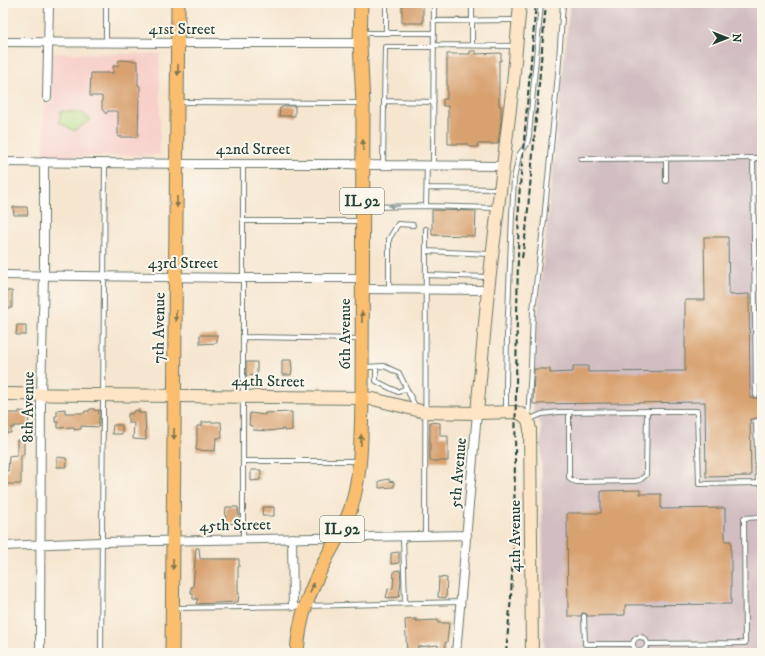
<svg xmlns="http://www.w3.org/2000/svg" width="765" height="656" font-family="'IM FELL DW Pica',serif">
<rect width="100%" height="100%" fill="#fbf7ec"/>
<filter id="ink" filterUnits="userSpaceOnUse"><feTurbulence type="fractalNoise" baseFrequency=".025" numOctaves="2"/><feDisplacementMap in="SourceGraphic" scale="8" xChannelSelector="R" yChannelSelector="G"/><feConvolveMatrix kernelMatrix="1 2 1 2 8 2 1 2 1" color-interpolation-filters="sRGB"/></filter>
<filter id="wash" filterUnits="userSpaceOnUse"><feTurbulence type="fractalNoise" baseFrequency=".012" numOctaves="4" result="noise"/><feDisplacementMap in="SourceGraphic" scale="16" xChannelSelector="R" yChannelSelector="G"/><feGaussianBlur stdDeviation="0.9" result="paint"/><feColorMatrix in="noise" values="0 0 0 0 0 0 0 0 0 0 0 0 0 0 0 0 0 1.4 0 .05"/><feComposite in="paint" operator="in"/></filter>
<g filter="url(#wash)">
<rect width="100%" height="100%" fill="#f6e6d0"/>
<path fill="#f7d0ca" d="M 51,53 L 160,54 L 160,155 L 44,157 L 44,104 L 52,103 Z"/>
<path fill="#d2bec2" d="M 570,3 L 762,3 L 762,653 L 544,653 L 541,425 L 533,413 L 536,331 Z"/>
<path fill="#b1da84" stroke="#688c5c" d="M 61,111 L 81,112 L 91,120 L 74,131 L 59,122 Z"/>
<g id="blocks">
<path fill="#d8a170" d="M 402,3 L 423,3 L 423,23 L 402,23 Z
M 470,51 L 476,51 L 476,54 L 501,53 L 501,61 L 499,61 L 499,106 L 501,106 L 501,121 L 498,144 L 477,144 L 478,147 L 471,147 L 468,146 L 468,144 L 448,144 L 448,106 L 443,106 L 443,99 L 447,99 L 447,54 L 470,54 Z
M 119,60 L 137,61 L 137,64 L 138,64 L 138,85 L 140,86 L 140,97 L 139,96 L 138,137 L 118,137 L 118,111 L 108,111 L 106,114 L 102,109 L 102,96 L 90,96 L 91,73 L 113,73 L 113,66 L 118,66 Z
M 285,106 L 295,106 L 295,116 L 279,116 L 280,108 Z
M 13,207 L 27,207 L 28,215 L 14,215 Z
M 432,210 L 476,211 L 475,236 L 432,235 Z
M 704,237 L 728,237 L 729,295 L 749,294 L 750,398 L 762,398 L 762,419 L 759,419 L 756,418 L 753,419 L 750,419 L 751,476 L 706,477 L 705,402 L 533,404 L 534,369 L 550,369 L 550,373 L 573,372 L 573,366 L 588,366 L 588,372 L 685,371 L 685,300 L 705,300 Z
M 3,291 L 12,291 L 12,308 L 3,308 Z
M 17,325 L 26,325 L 26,335 L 16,335 Z
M 200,335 L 217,335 L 217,343 L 200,344 Z
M 282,360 L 291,360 L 292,370 L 291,375 L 282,375 Z
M 246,362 L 257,362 L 257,375 L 246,376 Z
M 65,409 L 65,413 L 85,413 L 85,411 L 89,411 L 90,409 L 94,409 L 95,411 L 99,410 L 99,427 L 81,426 L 81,429 L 74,430 L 74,427 L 58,428 L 58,422 L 55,422 L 55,416 L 57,416 L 57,410 Z
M 139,410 L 139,413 L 145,413 L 146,440 L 133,439 L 134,423 L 128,423 L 128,414 L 133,413 L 134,411 Z
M 19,411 L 27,412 L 29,417 L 28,426 L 14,426 L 14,428 L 11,428 L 11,433 L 3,433 L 3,413 L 19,413 Z
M 292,412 L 292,430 L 284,431 L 284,429 L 268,431 L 253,430 L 252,426 L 249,425 L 250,413 L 265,415 L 265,413 Z
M 202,422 L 221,422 L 222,438 L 216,438 L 215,451 L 196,450 L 197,441 L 197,426 L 202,426 Z
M 430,422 L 440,423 L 440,436 L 448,436 L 448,461 L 430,461 Z
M 113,425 L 122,425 L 122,434 L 112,434 Z
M 17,440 L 24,440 L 24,455 L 21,455 L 21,484 L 5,484 L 5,471 L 8,471 L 9,456 L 17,455 Z
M 57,457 L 66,458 L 67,467 L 57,467 Z
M 251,470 L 261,470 L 260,480 L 251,481 Z
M 389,479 L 389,481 L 394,482 L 394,487 L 379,488 L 379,481 Z
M 640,490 L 640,494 L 661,494 L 661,509 L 725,508 L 725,541 L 731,541 L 731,604 L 625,605 L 625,615 L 587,616 L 587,614 L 584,613 L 582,613 L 581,616 L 568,616 L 567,513 L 601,513 L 601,491 Z
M 226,507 L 238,507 L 239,518 L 238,518 L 238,523 L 225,524 Z
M 263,507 L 274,507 L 274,516 L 262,516 Z
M 196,548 L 199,548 L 200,559 L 239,559 L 239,567 L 238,567 L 238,592 L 239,593 L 238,602 L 196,604 L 198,599 L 193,599 L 193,593 L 191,593 L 191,587 L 193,587 Z
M 399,552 L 399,563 L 391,564 L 391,553 Z
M 400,570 L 401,581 L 399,597 L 386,598 L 388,589 L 393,588 L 394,571 Z
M 439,577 L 447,578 L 446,598 L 438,597 Z
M 416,619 L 416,621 L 438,620 L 438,623 L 449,623 L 447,642 L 445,643 L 445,653 L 438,653 L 438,645 L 418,647 L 417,653 L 407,653 L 405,620 Z"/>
</g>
</g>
<g filter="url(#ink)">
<use href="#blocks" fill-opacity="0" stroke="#6a786b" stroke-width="1"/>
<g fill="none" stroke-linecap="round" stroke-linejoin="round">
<g stroke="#6a786b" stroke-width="6">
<path id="lane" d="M 386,3 L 386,33
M 563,3 L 558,74 L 544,220 L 533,310 L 531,367 L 528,420 L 542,414 L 559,412 L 647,411 L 646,475 L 640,480 L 635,481 L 577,482 L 571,480 L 569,477 L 569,412
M 434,21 L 512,20
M 363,33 L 434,33
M 106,43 L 106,3
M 472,45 L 472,3
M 384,101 L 434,102
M 179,102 L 360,103
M 666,158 L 666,181
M 753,158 L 756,395
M 581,159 L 762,158
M 243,163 L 243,540
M 383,165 L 385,47 L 432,47 L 435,45 L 514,46
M 433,165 L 434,3
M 427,188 L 498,189
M 426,206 L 427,165
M 365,207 L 426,206 L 496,208
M 243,221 L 360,221
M 426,251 L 490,254
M 754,258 L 762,258
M 426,275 L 488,277
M 389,289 L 389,239 L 398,224 L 413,225
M 243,337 L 361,339
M 364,367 L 384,366 L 399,373 L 416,408
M 376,367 L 376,381 L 398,392 L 406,388
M 506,410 L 506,383 L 507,338 L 512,215 L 514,179 L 519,155 L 527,144 L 529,135 L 541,3
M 647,411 L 697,411 L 699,484 L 758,483 L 756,421
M 243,461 L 358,461
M 403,536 L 405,603
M 425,536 L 426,229
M 174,608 L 305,606 L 461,602
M 584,616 L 585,644 L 633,644
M633 644a7 7 0 1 1 14 0a7 7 0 1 1-14 0Z
M 648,644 L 745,643 L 744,518 L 762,517
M 101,653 L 105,163"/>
</g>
<g stroke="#6a786b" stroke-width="10">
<path id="street" d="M 3,42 L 178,43 L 360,43
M 47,97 L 49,3
M 3,162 L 193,164 L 349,164 L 372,165 L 504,166
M 3,275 L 243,278 L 362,278
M 362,289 L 488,290
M 292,538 L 293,606
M 3,546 L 101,542 L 467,535
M 40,653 L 41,394 L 44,276 L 44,162
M 456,653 L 477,413"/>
</g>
<g stroke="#6a786b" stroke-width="14">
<path id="secondary" d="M 3,394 L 362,398 L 373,399 L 425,412 L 477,413 L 516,412 L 523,415 L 528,420 L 530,429 L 532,653
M 477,413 L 488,290 L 513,84 L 520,3"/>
</g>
<g stroke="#6a786b" stroke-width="15">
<path id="primary" d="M 172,653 L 178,3
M 297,653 C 299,617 310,589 327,557 C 335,542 344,527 350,511 C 362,474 361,437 362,398 L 363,104 L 360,43 L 361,3"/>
</g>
<use href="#lane" stroke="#fff" stroke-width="4"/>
<use href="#street" stroke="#fff" stroke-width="8"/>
<use href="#secondary" stroke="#fde5c5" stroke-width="12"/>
<use href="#primary" stroke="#fabe6e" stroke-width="13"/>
<path stroke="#1f3d34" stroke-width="2" stroke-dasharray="6 3" stroke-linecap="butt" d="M 522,258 L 526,231 L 534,142 L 546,3
M 506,653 L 511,597 L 514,529 L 517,315 L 519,198 L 536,3"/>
</g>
<defs><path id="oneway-solid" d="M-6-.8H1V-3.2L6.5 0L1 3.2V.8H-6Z"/></defs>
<g fill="#82774e">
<use href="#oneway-solid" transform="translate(178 70) rotate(91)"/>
<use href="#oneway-solid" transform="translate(363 145) rotate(-90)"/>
<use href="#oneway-solid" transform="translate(177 202) rotate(90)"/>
<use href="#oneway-solid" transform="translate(176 316) rotate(91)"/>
<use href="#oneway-solid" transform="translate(362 317) rotate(-90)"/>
<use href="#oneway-solid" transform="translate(174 434) rotate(91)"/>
<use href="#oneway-solid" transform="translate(361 440) rotate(-89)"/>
<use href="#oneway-solid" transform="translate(173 564) rotate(91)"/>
<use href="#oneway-solid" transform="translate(312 588) rotate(-68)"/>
</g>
<use fill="#8f9e9a" href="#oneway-solid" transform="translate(394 206) rotate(179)"/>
</g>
<g text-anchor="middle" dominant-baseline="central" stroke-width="4" stroke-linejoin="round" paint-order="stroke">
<g fill="#fbf7ec" stroke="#61756b" stroke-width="1">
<rect x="340" y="188" width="44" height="26" rx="3"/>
<rect x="320" y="516" width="44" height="26" rx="3"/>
</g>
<g font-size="15" font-weight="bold" fill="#1f3d34">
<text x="362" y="201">IL 92</text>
<text x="342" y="529">IL 92</text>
</g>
<g font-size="16" fill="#1f3d34" stroke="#fbf7ec">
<text x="182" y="29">41st Street</text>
<text x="253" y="149">42nd Street</text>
<text x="183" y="263">43rd Street</text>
<text transform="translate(159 328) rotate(-89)">7th Avenue</text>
<text transform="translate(345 334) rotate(-90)">6th Avenue</text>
<text transform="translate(268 381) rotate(1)">44th Street</text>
<text transform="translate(28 407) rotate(-89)">8th Avenue</text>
<text transform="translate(458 473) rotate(-85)">5th Avenue</text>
<text transform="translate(235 525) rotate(-1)">45th Street</text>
<text transform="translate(515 536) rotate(-90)">4th Avenue</text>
</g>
</g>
<rect width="765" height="656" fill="none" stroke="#fbf7ec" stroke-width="16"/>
<g transform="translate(727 38) rotate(90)" stroke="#fbf7ec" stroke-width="3" paint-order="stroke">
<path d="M0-3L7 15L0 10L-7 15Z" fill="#1f3d34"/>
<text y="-6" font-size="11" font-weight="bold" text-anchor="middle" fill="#1f3d34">N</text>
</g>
</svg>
